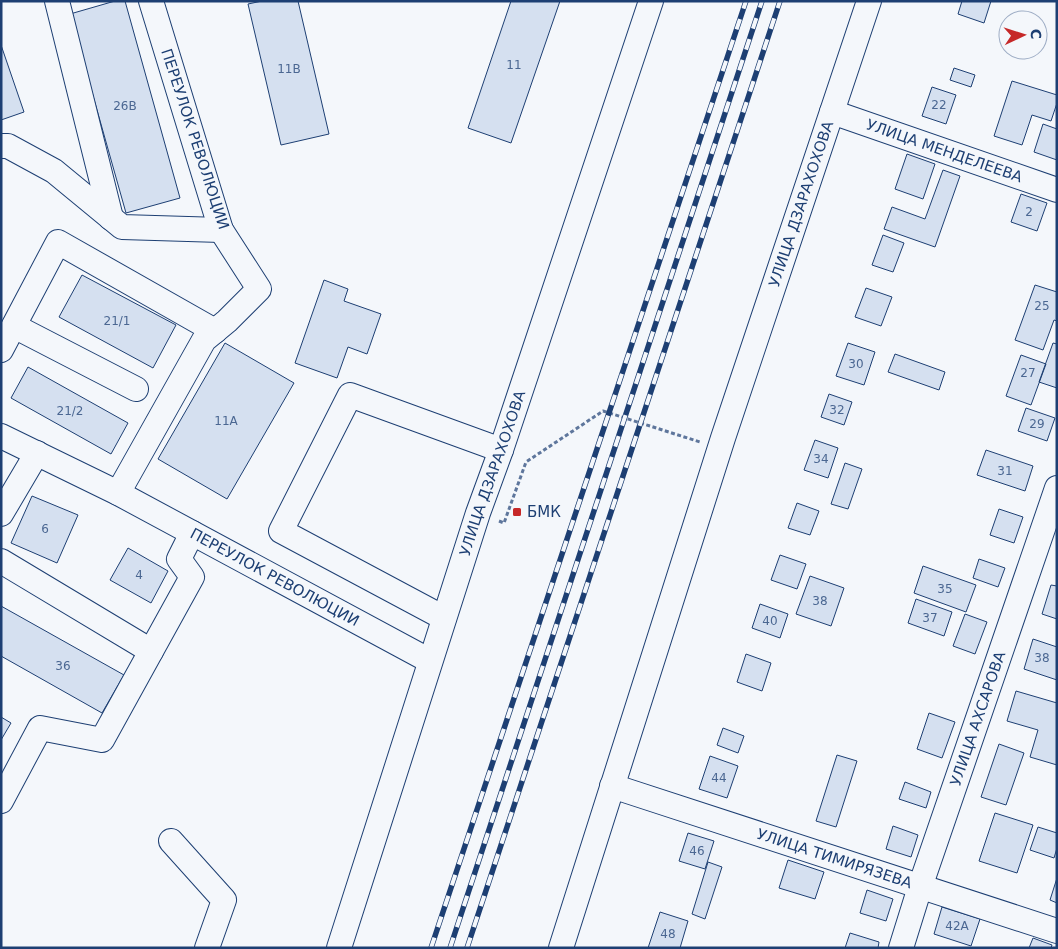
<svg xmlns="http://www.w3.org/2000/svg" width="1058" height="949" font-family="'DejaVu Sans',sans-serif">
<rect width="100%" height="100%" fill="#f4f7fb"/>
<path fill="#d5e0f0" stroke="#1d3f73" d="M 115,1 L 125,1 L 180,198 L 126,213 L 70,14 Z
M 262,1 L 298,1 L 329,134 L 281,145 L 248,4 Z
M 511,1 L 560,1 L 511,143 L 468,128 Z
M 962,1 L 991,1 L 984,23 L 958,14 Z
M 1,45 L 24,112 L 1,120 Z
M 954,68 L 975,75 L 971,87 L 950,80 Z
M 1012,81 L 1057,95 L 1057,103 L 1051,121 L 1032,115 L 1022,145 L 994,136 Z
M 932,87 L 956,95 L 946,124 L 922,116 Z
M 1043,124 L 1057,129 L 1057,160 L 1034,152 Z
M 907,154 L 935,164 L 923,199 L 895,189 Z
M 943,170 L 960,176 L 935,247 L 884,229 L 892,207 L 925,219 Z
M 1021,194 L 1047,203 L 1037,231 L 1011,222 Z
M 883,235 L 904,243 L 893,272 L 872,265 Z
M 82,275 L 176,325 L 153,368 L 59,317 Z
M 324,280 L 348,289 L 344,301 L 381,314 L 367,354 L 348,347 L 337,378 L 295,363 Z
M 1035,285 L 1057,292 L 1057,321 L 1054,320 L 1043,350 L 1015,340 Z
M 866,288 L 892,297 L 881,326 L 855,317 Z
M 225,343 L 294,383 L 227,499 L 158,459 Z
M 848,343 L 875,352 L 864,385 L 836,376 Z
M 1053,343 L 1057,344 L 1057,388 L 1039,382 Z
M 895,354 L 945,372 L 939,390 L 888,372 Z
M 1021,355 L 1046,364 L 1031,405 L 1006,396 Z
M 28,367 L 128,423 L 111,454 L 11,398 Z
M 829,394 L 852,402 L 844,425 L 821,417 Z
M 1026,408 L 1055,418 L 1047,441 L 1018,431 Z
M 815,440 L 838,448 L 828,478 L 804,470 Z
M 986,450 L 1033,466 L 1025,491 L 977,475 Z
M 845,463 L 862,469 L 848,509 L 831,504 Z
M 32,496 L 78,515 L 57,563 L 11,543 Z
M 797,503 L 819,511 L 810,535 L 788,528 Z
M 999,509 L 1023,517 L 1014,543 L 990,535 Z
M 128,548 L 168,571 L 151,603 L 110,580 Z
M 780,555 L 806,564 L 797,589 L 771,580 Z
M 979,559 L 1005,568 L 998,587 L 973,578 Z
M 923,566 L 976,585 L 966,612 L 914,593 Z
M 810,576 L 844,588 L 831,626 L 796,614 Z
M 1051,585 L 1057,586 L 1057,619 L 1042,614 Z
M 916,599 L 952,612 L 944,636 L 908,623 Z
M 760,604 L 788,614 L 780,638 L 752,628 Z
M 1,606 L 124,675 L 102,713 L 1,656 Z
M 965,614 L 987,622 L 975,654 L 953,646 Z
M 1033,639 L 1057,647 L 1057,680 L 1024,669 Z
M 746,654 L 771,663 L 762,691 L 737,682 Z
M 1016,691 L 1057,703 L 1057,765 L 1030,757 L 1038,730 L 1007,721 Z
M 929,713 L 955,722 L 942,758 L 917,749 Z
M 1,717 L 11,723 L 1,740 Z
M 723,728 L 744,736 L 738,753 L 717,745 Z
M 999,744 L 1024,753 L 1006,805 L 981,797 Z
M 837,755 L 857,761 L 836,827 L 816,821 Z
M 710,756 L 738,766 L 727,798 L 699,789 Z
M 905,782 L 931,792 L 926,808 L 899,799 Z
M 995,813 L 1033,825 L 1017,873 L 979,861 Z
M 893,826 L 918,835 L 911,857 L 886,849 Z
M 1038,827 L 1057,833 L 1057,848 L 1054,858 L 1030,850 Z
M 688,833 L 714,841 L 705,869 L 679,861 Z
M 788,860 L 824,872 L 815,899 L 779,888 Z
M 708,862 L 722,867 L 705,919 L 692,914 Z
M 1057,878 L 1057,903 L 1050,900 Z
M 867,890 L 893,899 L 886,921 L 860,913 Z
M 942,907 L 980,919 L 971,946 L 934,934 Z
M 660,912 L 688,921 L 680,948 L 648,948 Z
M 850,933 L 879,942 L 878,948 L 845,948 Z
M 1033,938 L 1052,945 L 1051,948 L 1029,948 Z"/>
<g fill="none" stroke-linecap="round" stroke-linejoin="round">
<g stroke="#1d3f73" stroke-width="26">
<g id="minor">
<path d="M 57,1 L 111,218"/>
<path id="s1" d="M 832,112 L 1057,190"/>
<path d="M 1,146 L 8,146 L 54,171 L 122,227 L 221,230"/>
<path d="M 14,326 L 136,389"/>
<path d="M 1,350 L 58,242 L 215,331"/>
<path id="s2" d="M 1,436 L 118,493 L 430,661"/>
<path d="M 118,493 L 204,340 L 227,321 L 259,289 L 221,230 L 151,1"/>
<path d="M 1,514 L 37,453"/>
<path d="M 1,561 L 151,651"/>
<path d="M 444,618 L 281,531 L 350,395 L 501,450"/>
<path id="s3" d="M 612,786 L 1057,931"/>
<path d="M 1,801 L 40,728 L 102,740 L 192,577 L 179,559 L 192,533"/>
<path d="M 171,841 L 224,900 L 207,948"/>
<path id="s4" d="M 339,948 L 478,513 L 501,450 L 651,1"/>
<path id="s5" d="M 561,948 L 723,438 L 869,1"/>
<path id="s6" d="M 901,948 L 920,887 L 1057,488"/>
</g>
</g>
<path stroke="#5e769c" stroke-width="3" stroke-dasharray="4 2.5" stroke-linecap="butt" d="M 499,521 L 504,523 L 526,462 L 603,411 L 700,442"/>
<use href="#minor" stroke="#f4f7fb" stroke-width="24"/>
<g stroke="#1d3f73" stroke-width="5.5">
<path id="rail" d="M 431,948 L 746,1
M 450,948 L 762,1
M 467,948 L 780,1"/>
</g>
<use href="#rail" stroke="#f4f7fb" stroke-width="4" stroke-dasharray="11" stroke-linecap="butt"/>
</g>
<rect fill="#c62828" stroke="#f4f7fb" stroke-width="2" x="512" y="507" width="10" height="10" rx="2.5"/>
<g text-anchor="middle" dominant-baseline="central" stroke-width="4" stroke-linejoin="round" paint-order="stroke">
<g font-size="12" fill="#4b6792">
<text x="514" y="65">11</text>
<text x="289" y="69">11В</text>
<text x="939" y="105">22</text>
<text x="125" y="106">26В</text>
<text x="1029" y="212">2</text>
<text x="1042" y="306">25</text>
<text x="117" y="321">21/1</text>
<text x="856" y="364">30</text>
<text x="1028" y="373">27</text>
<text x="837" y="410">32</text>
<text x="70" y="411">21/2</text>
<text x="226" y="421">11А</text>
<text x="1037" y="424">29</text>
<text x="821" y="459">34</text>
<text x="1005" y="471">31</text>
<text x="45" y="529">6</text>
<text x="139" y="575">4</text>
<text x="945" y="589">35</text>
<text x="820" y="601">38</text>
<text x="930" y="618">37</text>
<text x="770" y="621">40</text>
<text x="1042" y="658">38</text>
<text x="63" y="666">36</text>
<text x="719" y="778">44</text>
<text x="697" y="851">46</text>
<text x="957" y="926">42А</text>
<text x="668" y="934">48</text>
</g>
<g font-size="15" fill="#1d3f73" stroke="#f4f7fb">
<text transform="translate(195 139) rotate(72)">ПЕРЕУЛОК РЕВОЛЮЦИИ</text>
<text stroke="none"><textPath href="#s1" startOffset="119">УЛИЦА МЕНДЕЛЕЕВА</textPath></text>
<text stroke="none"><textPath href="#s5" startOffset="782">УЛИЦА ДЗАРАХОХОВА</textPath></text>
<text stroke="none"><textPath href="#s4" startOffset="499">УЛИЦА ДЗАРАХОХОВА</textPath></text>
<text stroke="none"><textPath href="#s2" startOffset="308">ПЕРЕУЛОК РЕВОЛЮЦИИ</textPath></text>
<text stroke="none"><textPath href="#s6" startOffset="242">УЛИЦА АХСАРОВА</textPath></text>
<text stroke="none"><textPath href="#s3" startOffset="234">УЛИЦА ТИМИРЯЗЕВА</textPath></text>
</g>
<g font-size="15" fill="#1d3f73" stroke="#f4f7fb" text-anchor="start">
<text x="527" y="512">БМК</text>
</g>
</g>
<rect width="1058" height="949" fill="none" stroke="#1d3f73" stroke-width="5"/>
<g transform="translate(1023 35) rotate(86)"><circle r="24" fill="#f4f7fb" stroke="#9eadc5"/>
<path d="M0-4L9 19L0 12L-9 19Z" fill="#c62828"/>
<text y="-8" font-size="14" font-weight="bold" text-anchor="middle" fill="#1d3f73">С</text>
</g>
</svg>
